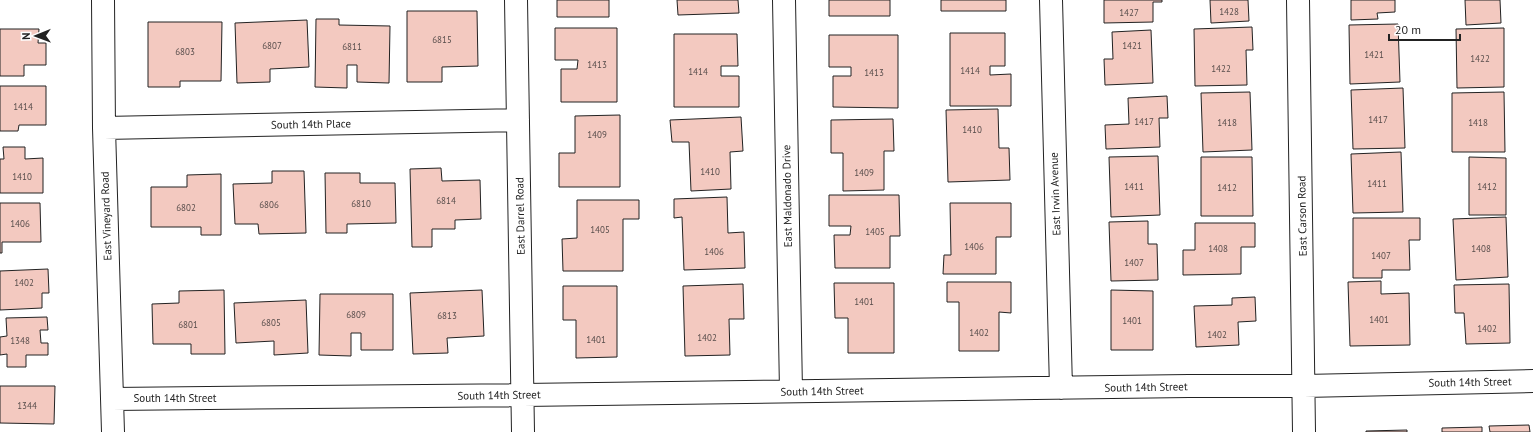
<svg xmlns="http://www.w3.org/2000/svg" width="1533" height="432" font-family="'PT Sans',sans-serif">
<rect width="100%" height="100%" fill="#fff"/>
<path fill="#f3c9c0" stroke="#222" d="M 557,0 L 609,0 L 609,17 L 557,17 Z
M 677,0 L 738,0 L 739,13 L 678,15 Z
M 829,0 L 890,0 L 890,16 L 829,16 Z
M 941,0 L 1006,0 L 1006,11 L 941,11 Z
M 1104,0 L 1162,0 L 1162,2 L 1153,2 L 1153,22 L 1104,23 Z
M 1210,0 L 1248,0 L 1249,21 L 1211,23 Z
M 1351,0 L 1395,0 L 1395,12 L 1377,13 L 1378,19 L 1351,20 Z
M 1465,0 L 1500,0 L 1501,23 L 1466,25 Z
M 407,11 L 477,11 L 478,66 L 442,67 L 442,82 L 407,82 Z
M 316,19 L 339,19 L 339,25 L 390,26 L 389,83 L 357,82 L 357,65 L 347,65 L 347,88 L 315,87 Z
M 307,20 L 309,67 L 270,69 L 270,82 L 237,83 L 235,23 Z
M 148,22 L 222,22 L 221,81 L 180,81 L 180,87 L 148,87 Z
M 1398,24 L 1400,82 L 1350,84 L 1349,25 Z
M 1252,27 L 1253,50 L 1246,50 L 1247,85 L 1195,86 L 1194,29 Z
M 555,28 L 617,28 L 617,102 L 561,102 L 561,69 L 577,69 L 578,60 L 555,60 Z
M 1504,28 L 1504,87 L 1457,88 L 1456,29 Z
M 0,29 L 39,29 L 38,43 L 46,43 L 46,65 L 24,65 L 24,76 L 0,76 Z
M 1151,30 L 1153,83 L 1105,85 L 1104,59 L 1113,59 L 1112,32 Z
M 950,33 L 1005,33 L 1005,66 L 990,66 L 990,75 L 1011,74 L 1011,106 L 950,106 Z
M 674,34 L 737,34 L 738,66 L 721,66 L 721,76 L 739,76 L 739,107 L 674,107 Z
M 829,35 L 898,35 L 898,108 L 833,107 L 833,76 L 851,76 L 851,67 L 829,67 Z
M 0,86 L 46,86 L 46,125 L 19,125 L 18,131 L 0,131 Z
M 1403,88 L 1405,148 L 1353,149 L 1351,90 Z
M 1250,92 L 1252,150 L 1203,152 L 1201,93 Z
M 1504,92 L 1505,152 L 1452,152 L 1452,93 Z
M 1167,96 L 1168,118 L 1159,118 L 1160,147 L 1106,149 L 1105,125 L 1129,124 L 1128,98 Z
M 998,109 L 999,148 L 1009,148 L 1010,180 L 948,182 L 946,110 Z
M 620,115 L 620,187 L 559,187 L 559,153 L 575,153 L 575,116 Z
M 741,117 L 743,151 L 730,152 L 731,189 L 691,191 L 689,142 L 672,142 L 670,120 Z
M 893,119 L 894,151 L 884,151 L 884,190 L 843,191 L 843,153 L 831,153 L 831,120 Z
M 3,147 L 25,147 L 25,159 L 43,158 L 43,193 L 0,193 L 0,159 L 4,159 Z
M 1401,152 L 1403,212 L 1353,213 L 1351,154 Z
M 1158,156 L 1160,215 L 1111,217 L 1109,157 Z
M 1201,157 L 1252,157 L 1253,216 L 1201,216 Z
M 1469,157 L 1506,158 L 1506,215 L 1469,215 Z
M 441,168 L 442,181 L 480,180 L 481,219 L 455,220 L 455,229 L 432,229 L 432,247 L 412,247 L 410,169 Z
M 272,171 L 304,171 L 306,233 L 259,234 L 258,224 L 235,224 L 233,184 L 272,183 Z
M 325,173 L 360,173 L 360,183 L 395,183 L 396,223 L 347,224 L 347,233 L 326,233 Z
M 221,174 L 221,235 L 201,235 L 201,227 L 151,227 L 151,187 L 187,187 L 187,175 Z
M 829,195 L 899,195 L 900,236 L 890,236 L 890,268 L 835,268 L 834,235 L 850,235 L 851,226 L 829,226 Z
M 727,197 L 728,233 L 744,232 L 745,268 L 684,270 L 682,217 L 674,218 L 674,199 Z
M 577,200 L 639,200 L 639,219 L 623,219 L 623,271 L 563,271 L 562,239 L 577,238 Z
M 0,203 L 40,203 L 41,242 L 2,242 L 2,253 L 0,253 Z
M 950,203 L 1011,203 L 1011,237 L 996,237 L 996,274 L 943,274 L 944,255 L 951,255 Z
M 1506,217 L 1508,277 L 1456,280 L 1453,219 Z
M 1353,218 L 1420,218 L 1420,240 L 1409,240 L 1410,270 L 1382,270 L 1382,278 L 1353,278 Z
M 1148,221 L 1148,244 L 1157,244 L 1158,280 L 1111,281 L 1109,222 Z
M 1195,223 L 1255,223 L 1255,247 L 1241,247 L 1241,274 L 1183,275 L 1183,250 L 1195,250 Z
M 48,269 L 49,293 L 42,293 L 42,308 L 0,310 L 0,271 Z
M 1381,281 L 1381,294 L 1409,293 L 1410,345 L 1350,346 L 1348,282 Z
M 947,282 L 1011,282 L 1011,313 L 999,312 L 999,351 L 959,351 L 959,302 L 947,302 Z
M 834,283 L 894,283 L 894,353 L 848,353 L 848,318 L 835,318 Z
M 743,284 L 744,319 L 729,319 L 730,355 L 685,356 L 683,286 Z
M 1509,284 L 1510,343 L 1466,344 L 1464,313 L 1455,313 L 1454,285 Z
M 563,286 L 617,286 L 617,357 L 576,358 L 576,320 L 563,320 Z
M 224,290 L 225,354 L 191,354 L 191,344 L 153,344 L 152,304 L 179,303 L 179,291 Z
M 482,290 L 484,336 L 447,338 L 448,353 L 413,354 L 410,293 Z
M 1111,290 L 1153,291 L 1153,350 L 1111,350 Z
M 320,294 L 393,294 L 393,350 L 361,350 L 361,333 L 351,333 L 351,356 L 319,355 Z
M 1255,297 L 1256,321 L 1238,322 L 1239,345 L 1196,347 L 1194,306 L 1232,305 L 1232,298 Z
M 306,300 L 308,353 L 274,355 L 274,341 L 236,343 L 234,303 Z
M 47,317 L 48,330 L 40,330 L 41,343 L 48,343 L 48,355 L 26,355 L 26,367 L 7,367 L 7,354 L 0,355 L 0,337 L 7,336 L 6,318 Z
M 0,386 L 55,386 L 54,424 L 0,423 Z
M 1529,425 L 1530,432 L 1490,432 L 1489,426 Z
M 1482,427 L 1482,432 L 1442,432 L 1442,428 Z
M 1407,430 L 1407,432 L 1366,432 L 1366,431 Z"/>
<g fill="none" stroke-linecap="round" stroke-linejoin="round">
<g stroke="#222" stroke-width="24">
<path id="minor" d="M 103,0 L 104,128 L 113,432
M 516,0 L 523,432
M 784,0 L 791,391
M 1051,0 L 1061,388
M 1298,0 L 1304,432
M 104,128 L 518,120
M 112,399 L 523,395 L 1189,386 L 1304,386 L 1533,381"/>
</g>
<use href="#minor" stroke="#fff" stroke-width="22"/>
</g>
<g text-anchor="middle" dominant-baseline="central" stroke-width="3" stroke-linejoin="round" paint-order="stroke">
<g font-size="9" fill="#564c4a">
<text x="1229" y="11">1428</text>
<text x="1129" y="12">1427</text>
<text x="442" y="39">6815</text>
<text x="272" y="45">6807</text>
<text x="1132" y="45">1421</text>
<text x="352" y="46">6811</text>
<text x="185" y="51">6803</text>
<text x="1374" y="54">1421</text>
<text x="1480" y="58">1422</text>
<text x="597" y="64">1413</text>
<text x="1221" y="68">1422</text>
<text x="970" y="70">1414</text>
<text x="698" y="71">1414</text>
<text x="874" y="72">1413</text>
<text x="23" y="106">1414</text>
<text x="1378" y="119">1417</text>
<text x="1144" y="121">1417</text>
<text x="1227" y="122">1418</text>
<text x="1478" y="122">1418</text>
<text x="972" y="129">1410</text>
<text x="597" y="134">1409</text>
<text x="710" y="171">1410</text>
<text x="864" y="172">1409</text>
<text x="22" y="176">1410</text>
<text x="1377" y="183">1411</text>
<text x="1134" y="186">1411</text>
<text x="1487" y="186">1412</text>
<text x="1227" y="187">1412</text>
<text x="446" y="200">6814</text>
<text x="361" y="203">6810</text>
<text x="269" y="204">6806</text>
<text x="186" y="207">6802</text>
<text x="20" y="223">1406</text>
<text x="600" y="229">1405</text>
<text x="875" y="231">1405</text>
<text x="974" y="246">1406</text>
<text x="1218" y="248">1408</text>
<text x="1481" y="248">1408</text>
<text x="714" y="251">1406</text>
<text x="1381" y="255">1407</text>
<text x="1134" y="262">1407</text>
<text x="24" y="282">1402</text>
<text x="864" y="301">1401</text>
<text x="356" y="314">6809</text>
<text x="447" y="315">6813</text>
<text x="1379" y="319">1401</text>
<text x="1132" y="320">1401</text>
<text x="271" y="322">6805</text>
<text x="188" y="324">6801</text>
<text x="1487" y="328">1402</text>
<text x="979" y="332">1402</text>
<text x="1217" y="334">1402</text>
<text x="707" y="337">1402</text>
<text x="596" y="339">1401</text>
<text x="20" y="340">1348</text>
<text x="27" y="405">1344</text>
</g>
<g font-size="11" fill="#222" stroke="#fff">
<text transform="translate(311 124) rotate(-1)">South 14th Place</text>
<text transform="translate(1055 194) rotate(-92)">East Irwin Avenue</text>
<text transform="translate(787 196) rotate(-91)">East Maldonado Drive</text>
<text transform="translate(106 216) rotate(-92)">East Vineyard Road</text>
<text transform="translate(520 216) rotate(-91)">East Darrel Road</text>
<text transform="translate(1302 216) rotate(-91)">East Carson Road</text>
<text transform="translate(1470 382) rotate(-1)">South 14th Street</text>
<text transform="translate(1146 387) rotate(-1)">South 14th Street</text>
<text transform="translate(822 391) rotate(-1)">South 14th Street</text>
<text transform="translate(499 395) rotate(-1)">South 14th Street</text>
<text x="175" y="398">South 14th Street</text>
</g>
</g>
<g transform="translate(36 36) rotate(269)" stroke="#ffffff" stroke-width="3" paint-order="stroke">
<path d="M0-3L7 15L0 10L-7 15Z" fill="#222222"/>
<text y="-6" font-size="11" font-weight="bold" text-anchor="middle" fill="#222222">N</text>
</g>
<path d="M1389 34v6h71v-6" fill="none" stroke="#222222" stroke-width="2"/>
<text x="1395" y="34" font-size="12" fill="#222222" stroke="#ffffff" stroke-width="3" paint-order="stroke">20 m</text>
</svg>
